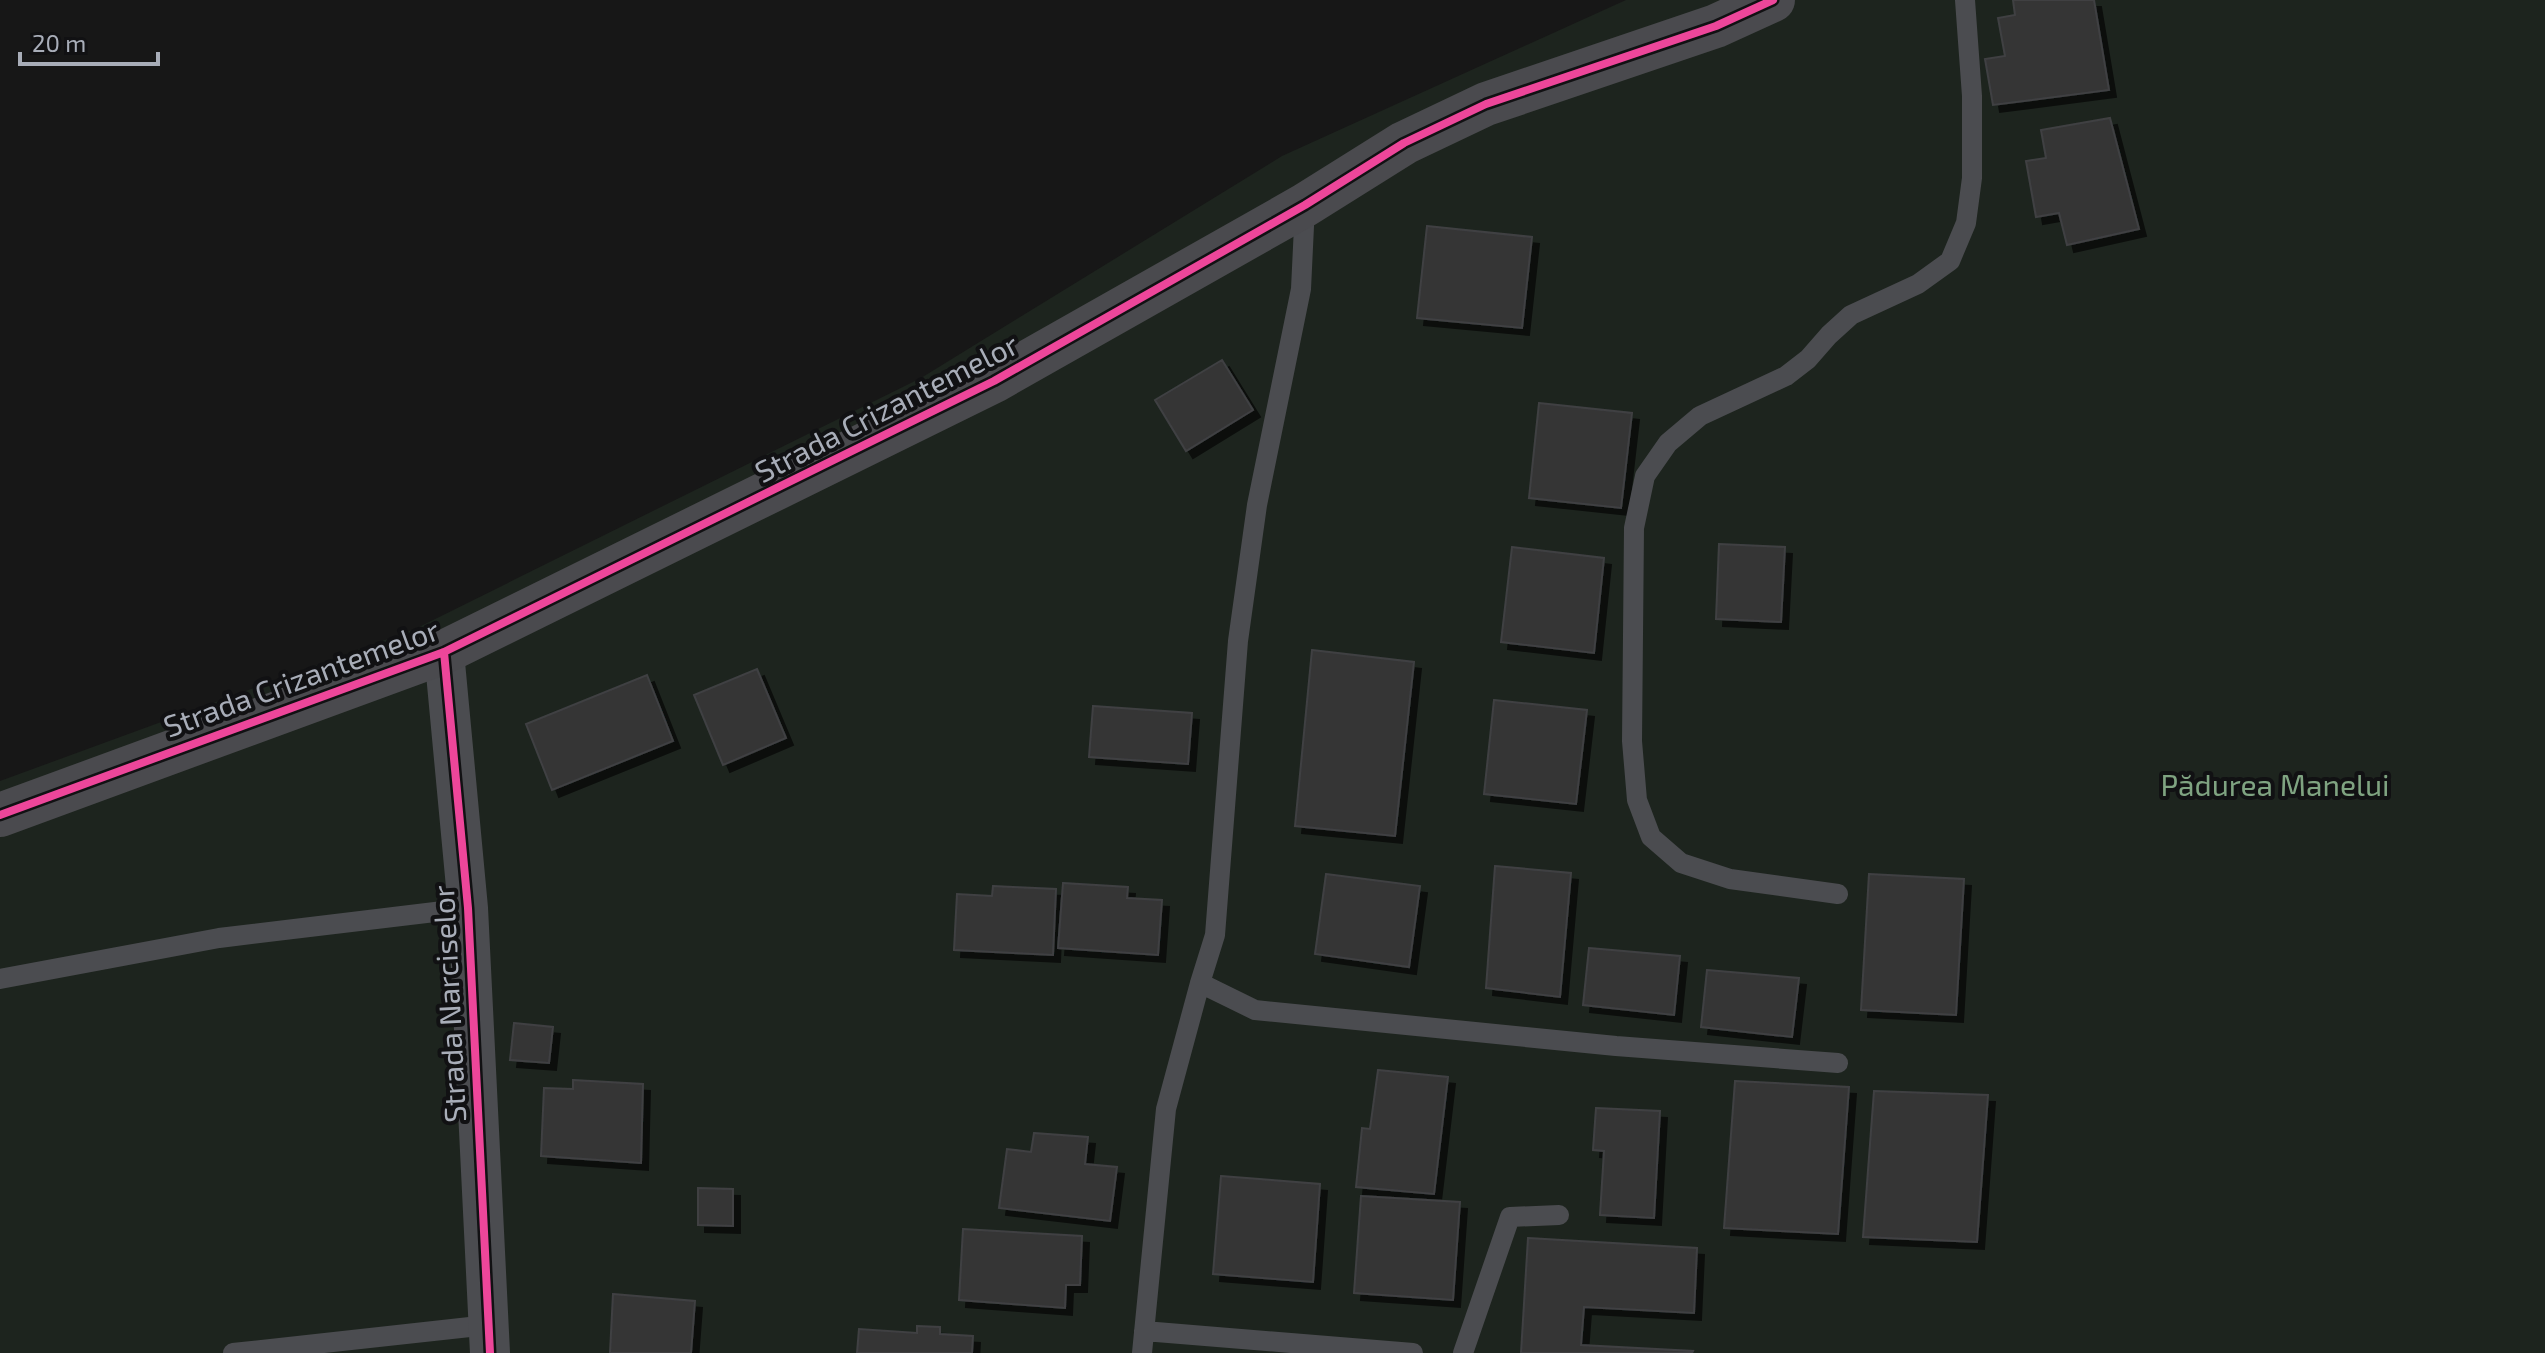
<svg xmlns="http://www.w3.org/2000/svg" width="2545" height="1353" font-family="'Exo 2',sans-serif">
<defs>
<filter id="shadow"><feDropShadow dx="7" dy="7" stdDeviation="0" flood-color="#0009"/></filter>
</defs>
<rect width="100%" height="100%" fill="#171717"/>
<path fill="#1d241e" d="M 1626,0 L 2545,0 L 2545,1353 L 0,1353 L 0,781 L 415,629 L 921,378 L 1282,156 Z"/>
<path fill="#353536" stroke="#3f4043" stroke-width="2" filter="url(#shadow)" d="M 2013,0 L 2094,0 L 2109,90 L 1993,105 L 1985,59 L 2005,56 L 1998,18 L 2015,15 Z
M 2110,118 L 2139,229 L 2067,245 L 2059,213 L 2036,217 L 2026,161 L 2046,158 L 2041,130 Z
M 1427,226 L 1532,237 L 1522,328 L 1417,318 Z
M 1222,360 L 1253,410 L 1186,451 L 1155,400 Z
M 1539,403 L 1632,413 L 1621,508 L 1529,498 Z
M 1719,544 L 1785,547 L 1781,622 L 1716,619 Z
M 1512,547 L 1604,558 L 1594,653 L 1501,642 Z
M 1312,650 L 1414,662 L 1395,836 L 1295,826 Z
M 757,669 L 786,738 L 723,765 L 694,695 Z
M 647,675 L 673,741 L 552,790 L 526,724 Z
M 1494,700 L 1587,710 L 1576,804 L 1484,794 Z
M 1093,706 L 1192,713 L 1188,764 L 1089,757 Z
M 1495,866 L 1571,873 L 1560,997 L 1486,988 Z
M 1326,874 L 1420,886 L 1409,967 L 1315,954 Z
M 1869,874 L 1964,879 L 1956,1015 L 1861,1010 Z
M 1063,883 L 1128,887 L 1127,898 L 1162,900 L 1158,955 L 1058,948 Z
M 993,886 L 1056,889 L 1053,955 L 954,950 L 957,894 L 992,896 Z
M 1589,948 L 1680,956 L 1674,1015 L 1583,1005 Z
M 1707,970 L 1799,978 L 1792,1037 L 1701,1027 Z
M 514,1023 L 553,1027 L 549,1063 L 510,1060 Z
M 1378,1070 L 1448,1077 L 1434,1194 L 1356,1187 L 1362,1128 L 1370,1129 Z
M 573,1080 L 643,1084 L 641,1163 L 541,1156 L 544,1088 L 573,1089 Z
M 1735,1081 L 1849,1087 L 1838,1234 L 1724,1228 Z
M 1874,1091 L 1988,1095 L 1977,1242 L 1863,1237 Z
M 1596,1108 L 1660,1111 L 1654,1218 L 1600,1215 L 1604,1151 L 1593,1150 Z
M 1034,1133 L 1088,1137 L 1085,1164 L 1117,1167 L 1110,1221 L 999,1208 L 1007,1149 L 1031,1152 Z
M 1221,1176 L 1320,1184 L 1313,1282 L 1213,1274 Z
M 698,1188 L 733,1189 L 733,1226 L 698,1225 Z
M 1361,1196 L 1460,1202 L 1453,1300 L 1354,1293 Z
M 963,1229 L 1082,1236 L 1080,1285 L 1066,1285 L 1065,1308 L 959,1300 Z
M 1528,1238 L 1697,1248 L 1694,1313 L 1584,1307 L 1581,1345 L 1693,1351 L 1692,1353 L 1521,1353 Z
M 613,1294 L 695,1301 L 691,1353 L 610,1353 Z
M 917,1326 L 940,1327 L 940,1334 L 973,1336 L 972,1353 L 857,1353 L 859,1329 L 917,1333 Z"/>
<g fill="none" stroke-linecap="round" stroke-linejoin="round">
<path stroke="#4b4c50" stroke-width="20" d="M 1838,894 L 1730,879 L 1681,863 L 1651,837 L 1637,800 L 1632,741 L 1634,528 L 1645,476 L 1668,443 L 1700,416 L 1786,376 L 1808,359 L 1829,335 L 1851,315 L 1918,284 L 1950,261 L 1966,223 L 1972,178 L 1972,96 L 1965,0
M 0,979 L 219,938 L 468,908
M 1200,983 L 1255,1010 L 1616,1046 L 1838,1063
M 1144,1331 L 1413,1353
M 233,1353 L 488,1325
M 1142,1353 L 1166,1109 L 1200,983 L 1215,935 L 1238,641 L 1257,505 L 1301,289 L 1305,205
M 1463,1353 L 1510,1217 L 1559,1215"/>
<path stroke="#4b4c50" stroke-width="40" d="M 444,652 L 468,908 L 490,1353"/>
<path stroke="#4a4a4e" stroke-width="44" d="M 0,815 L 444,652 L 994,381 L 1305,205 L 1404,143 L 1486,104 L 1716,26 L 1773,0"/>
<g stroke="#111113" stroke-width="13">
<path id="cycleway" d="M 444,652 L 468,908 L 490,1353
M 0,815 L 444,652 L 994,381 L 1305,205 L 1404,143 L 1486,104 L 1716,26 L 1773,0"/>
</g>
<use href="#cycleway" stroke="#ed469a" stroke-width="8"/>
</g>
<g text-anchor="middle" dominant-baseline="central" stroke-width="8" stroke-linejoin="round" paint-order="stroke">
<g font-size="30" fill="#a8adb8" stroke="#111113">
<text transform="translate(886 407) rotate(-27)">Strada Crizantemelor</text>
<text transform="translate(301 677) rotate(-20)">Strada Crizantemelor</text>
<text transform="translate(448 1004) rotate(-93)">Strada Narciselor</text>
</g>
<g font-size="30" fill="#7fa381" stroke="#111113">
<text x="2275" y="784">Pădurea Manelui</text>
</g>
</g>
<path d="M20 52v12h138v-12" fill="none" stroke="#a8adb8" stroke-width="4"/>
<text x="32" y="52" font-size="24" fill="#a8adb8" stroke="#111113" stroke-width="6" paint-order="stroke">20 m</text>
</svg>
